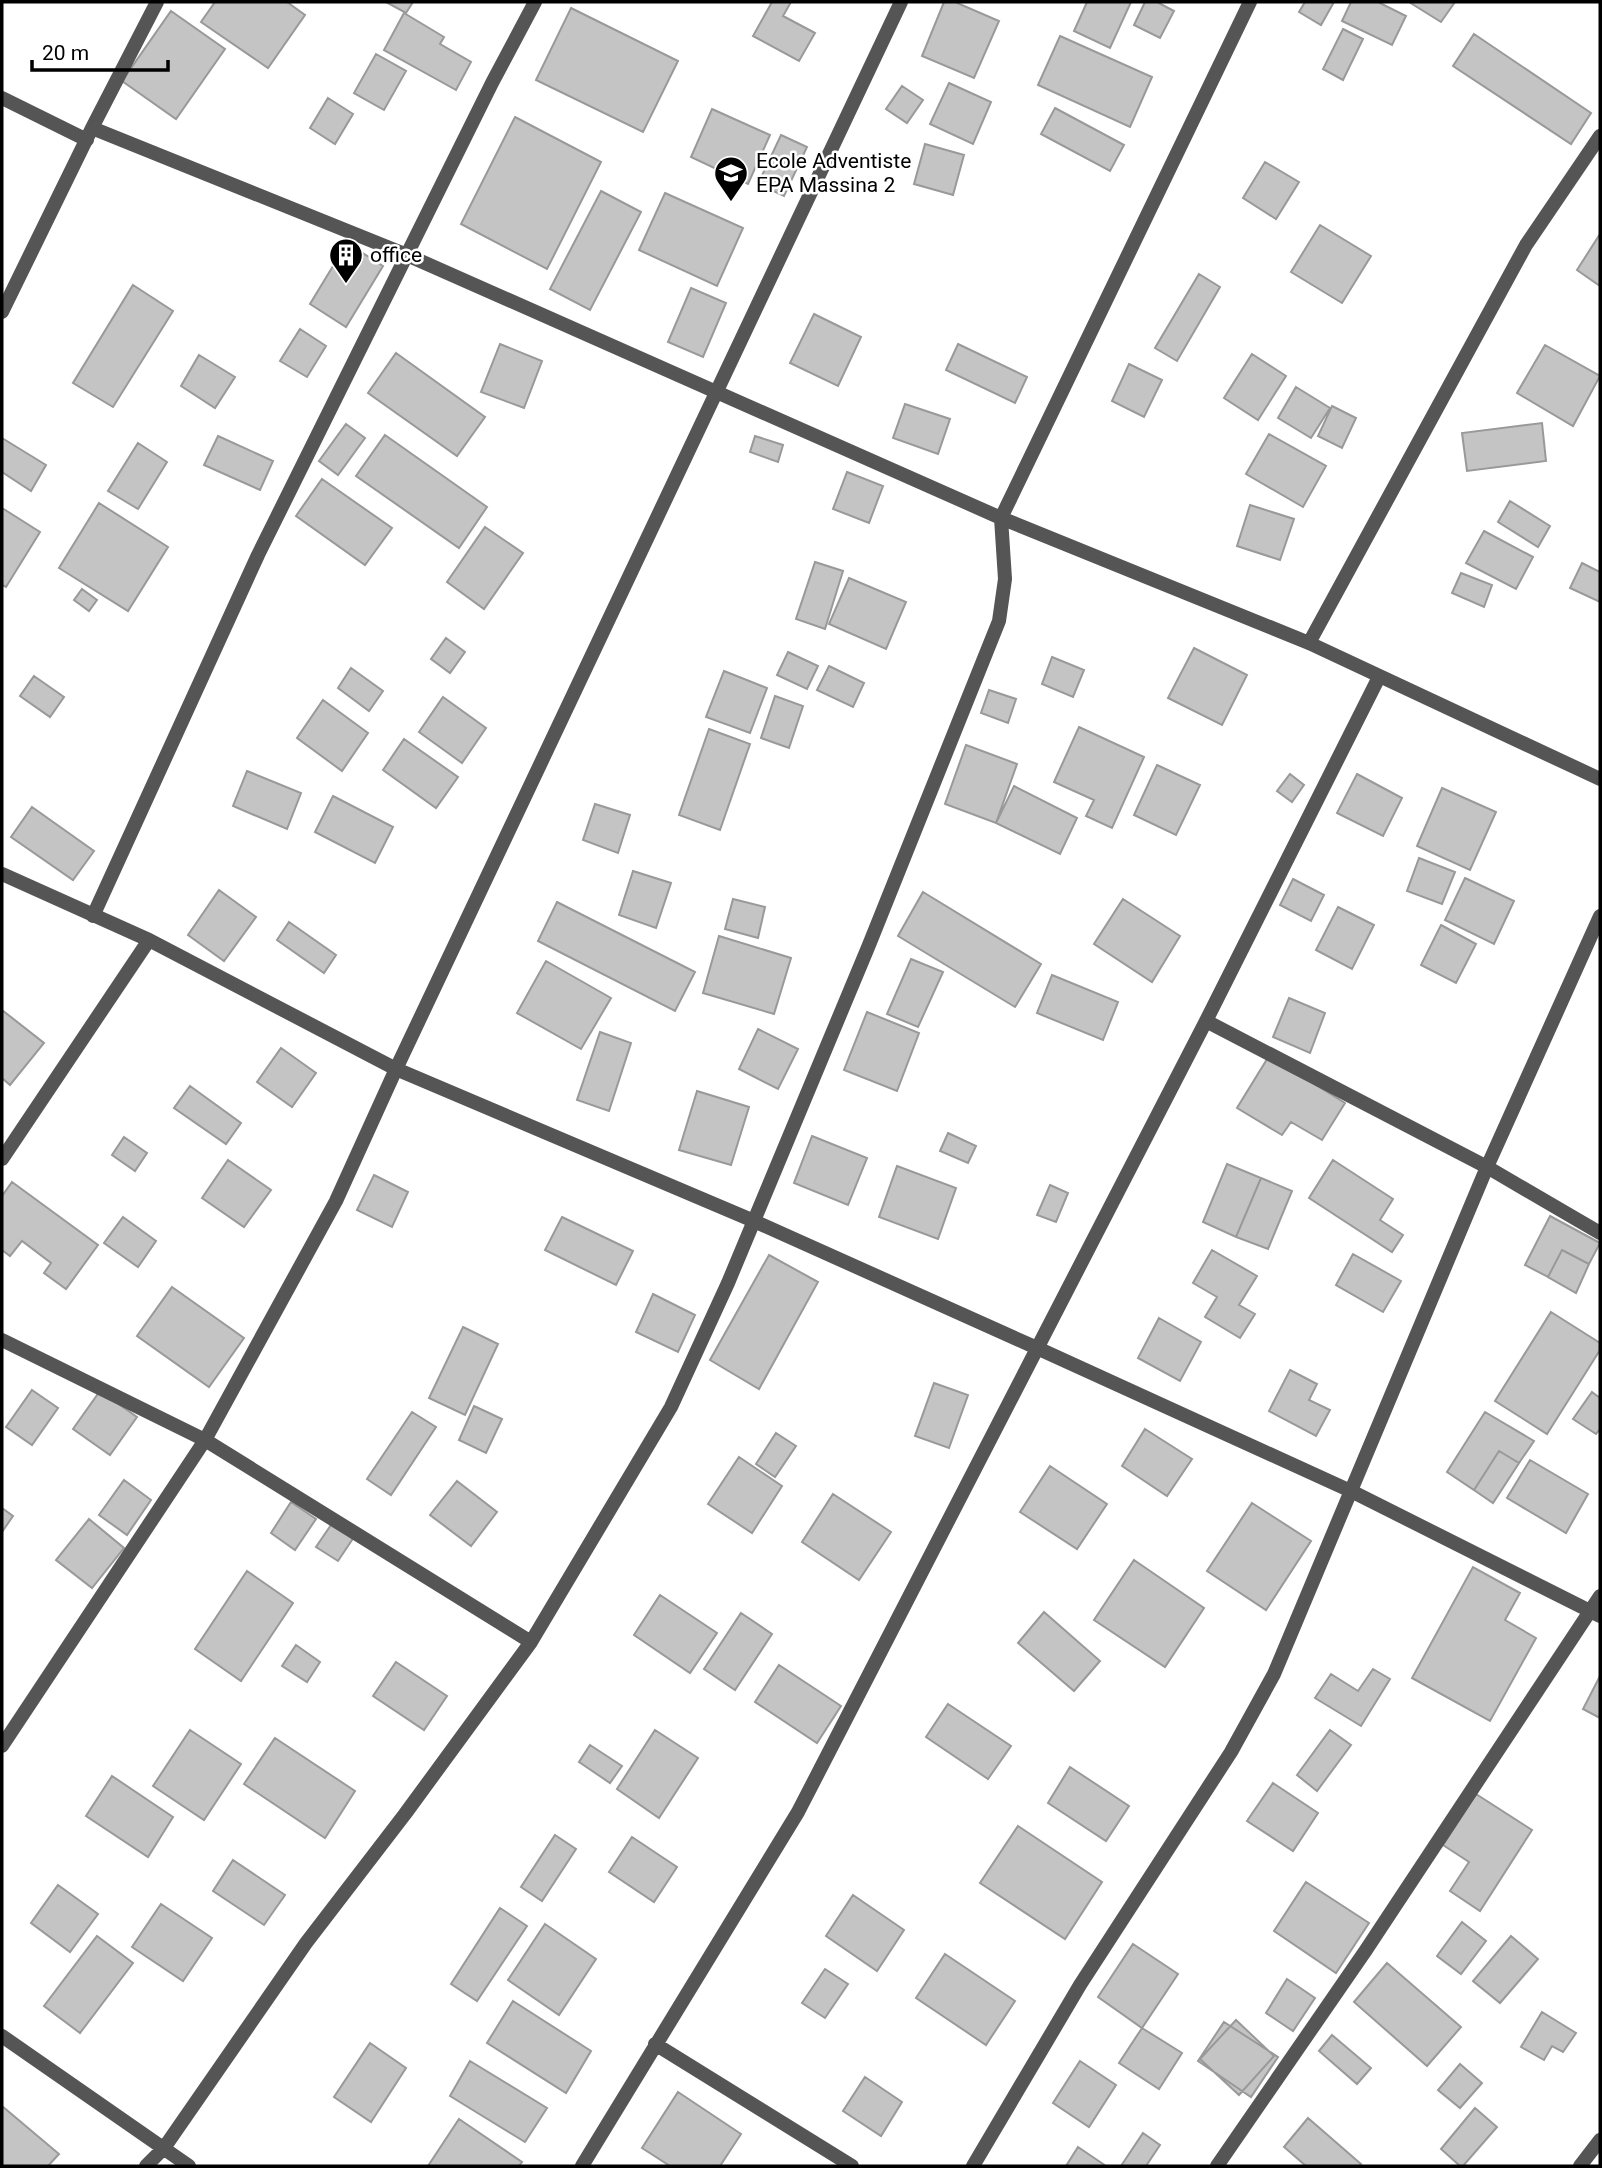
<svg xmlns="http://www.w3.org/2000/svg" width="1602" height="2168" font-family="Roboto,sans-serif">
<rect width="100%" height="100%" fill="#fff"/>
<path fill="#c4c4c4" stroke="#999" stroke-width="2" d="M 215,2 L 287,2 L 305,15 L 268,68 L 201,22 Z
M 386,2 L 413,2 L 406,13 Z
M 772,2 L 791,2 L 783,16 L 815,33 L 799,61 L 753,36 Z
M 944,2 L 955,2 L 999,21 L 974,78 L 922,56 Z
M 1087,2 L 1131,2 L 1110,48 L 1074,31 Z
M 1145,2 L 1157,2 L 1174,11 L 1160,38 L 1134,25 Z
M 1305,2 L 1334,2 L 1321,25 L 1299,12 Z
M 1351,2 L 1378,2 L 1406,16 L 1392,45 L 1342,21 Z
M 1409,2 L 1455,2 L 1441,22 Z
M 571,8 L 678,61 L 643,132 L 536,80 Z
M 171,11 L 225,49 L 176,119 L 122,81 Z
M 404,13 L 444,37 L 440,44 L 471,62 L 456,90 L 384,50 Z
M 1343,29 L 1363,39 L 1343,80 L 1323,69 Z
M 1474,34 L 1591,113 L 1571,144 L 1453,66 Z
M 1060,36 L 1152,77 L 1130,127 L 1038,85 Z
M 376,54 L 406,71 L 384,110 L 354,93 Z
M 949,83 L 991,102 L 973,144 L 930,124 Z
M 902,86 L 923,100 L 907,123 L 886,109 Z
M 328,98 L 353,114 L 335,144 L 310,128 Z
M 1055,108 L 1124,145 L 1110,171 L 1041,134 Z
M 712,109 L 770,135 L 748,184 L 691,157 Z
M 515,117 L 601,162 L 547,269 L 461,224 Z
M 781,135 L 807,147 L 784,196 L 758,184 Z
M 925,144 L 964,155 L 953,195 L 914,184 Z
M 1265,162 L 1299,182 L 1276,219 L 1243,198 Z
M 601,191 L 641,212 L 590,310 L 550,289 Z
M 665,193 L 743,228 L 717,286 L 639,250 Z
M 1320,225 L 1371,256 L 1342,303 L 1291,272 Z
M 1600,234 L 1600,286 L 1577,270 Z
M 347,243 L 383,266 L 346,327 L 310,304 Z
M 1199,274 L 1220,287 L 1177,361 L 1155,348 Z
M 133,285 L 173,311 L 113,407 L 73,383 Z
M 691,288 L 726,303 L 703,357 L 668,342 Z
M 814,314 L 861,337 L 838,386 L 790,363 Z
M 300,329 L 326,346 L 307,377 L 280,361 Z
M 500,344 L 542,361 L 524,408 L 481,392 Z
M 958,344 L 1027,377 L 1015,403 L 946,370 Z
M 1545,345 L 1600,376 L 1573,426 L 1517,393 Z
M 396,353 L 485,417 L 457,456 L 368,393 Z
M 1252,354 L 1286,376 L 1258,420 L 1224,398 Z
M 199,355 L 235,377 L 215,408 L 181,386 Z
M 1129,364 L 1162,380 L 1144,417 L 1112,401 Z
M 1296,387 L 1330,408 L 1311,438 L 1278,418 Z
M 905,404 L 950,419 L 938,454 L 893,438 Z
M 1332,406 L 1356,418 L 1342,448 L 1318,436 Z
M 1542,423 L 1546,461 L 1467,471 L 1462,433 Z
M 346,424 L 365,438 L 338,475 L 319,461 Z
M 1269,434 L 1326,466 L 1303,507 L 1246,474 Z
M 385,435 L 487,507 L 459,548 L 356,476 Z
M 218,436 L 273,461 L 260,490 L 204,465 Z
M 755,436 L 783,445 L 778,462 L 750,452 Z
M 2,438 L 46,465 L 31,491 L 2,472 Z
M 138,443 L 167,462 L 138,509 L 108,491 Z
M 847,472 L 883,486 L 869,523 L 833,509 Z
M 322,479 L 392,528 L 365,565 L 296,516 Z
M 1510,501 L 1550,526 L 1538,547 L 1498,522 Z
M 99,503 L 168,547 L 128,611 L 59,568 Z
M 1250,505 L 1294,519 L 1280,560 L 1237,546 Z
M 2,508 L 40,532 L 6,587 L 2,585 Z
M 485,527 L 523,553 L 484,609 L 447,582 Z
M 1484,531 L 1533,557 L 1516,589 L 1466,563 Z
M 815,562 L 843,571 L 825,629 L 796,619 Z
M 1582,563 L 1600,572 L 1600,602 L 1570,588 Z
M 1461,573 L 1492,585 L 1484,607 L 1452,593 Z
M 849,578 L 906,602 L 886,649 L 829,624 Z
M 82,589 L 97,600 L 89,611 L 74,600 Z
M 446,638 L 465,652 L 450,673 L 431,659 Z
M 1194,648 L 1247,675 L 1222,725 L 1168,698 Z
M 788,652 L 818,666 L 807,689 L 777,675 Z
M 1052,657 L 1084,670 L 1073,697 L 1042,684 Z
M 829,666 L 864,683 L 853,707 L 817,690 Z
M 351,668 L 383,691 L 369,711 L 338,688 Z
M 724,671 L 767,688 L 750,733 L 706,717 Z
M 34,676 L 64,697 L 50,717 L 20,696 Z
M 989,690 L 1016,699 L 1008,723 L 981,713 Z
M 775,696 L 803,706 L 789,748 L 761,738 Z
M 443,697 L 486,728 L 462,763 L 419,732 Z
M 323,700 L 368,733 L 342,771 L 297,738 Z
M 1079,727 L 1144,757 L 1112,828 L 1086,816 L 1094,800 L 1054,782 Z
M 709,729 L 750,744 L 720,830 L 679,815 Z
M 404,739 L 458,777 L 436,808 L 383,770 Z
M 966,745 L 1017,764 L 996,823 L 945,804 Z
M 1157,765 L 1200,785 L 1176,835 L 1134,815 Z
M 247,771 L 301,793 L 287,829 L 233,806 Z
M 1290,774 L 1304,785 L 1292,802 L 1277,791 Z
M 1357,774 L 1402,798 L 1383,836 L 1337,813 Z
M 1014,786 L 1077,818 L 1060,854 L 996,823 Z
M 1442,788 L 1496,812 L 1470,870 L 1417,846 Z
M 333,796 L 393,827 L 375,863 L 315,832 Z
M 595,804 L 630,815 L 618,853 L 583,840 Z
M 32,807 L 94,851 L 73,880 L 11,837 Z
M 1419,858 L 1455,872 L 1442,904 L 1407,891 Z
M 633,871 L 671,883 L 656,928 L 619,915 Z
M 1465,878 L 1514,901 L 1494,944 L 1445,920 Z
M 1293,879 L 1324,895 L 1311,921 L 1280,905 Z
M 219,890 L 256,917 L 224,961 L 188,935 Z
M 923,892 L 1041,964 L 1015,1007 L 898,936 Z
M 733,899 L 765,907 L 758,938 L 725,929 Z
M 1123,899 L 1180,936 L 1152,982 L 1094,944 Z
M 557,902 L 695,972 L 675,1011 L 538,941 Z
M 1338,907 L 1374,925 L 1352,969 L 1316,950 Z
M 289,922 L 336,955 L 324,973 L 277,940 Z
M 1441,925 L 1476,944 L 1456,983 L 1421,965 Z
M 719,936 L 791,958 L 774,1014 L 703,993 Z
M 911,959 L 943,972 L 918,1027 L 887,1014 Z
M 546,961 L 611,998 L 581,1049 L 517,1013 Z
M 1052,975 L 1118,1002 L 1103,1040 L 1037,1013 Z
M 1289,998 L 1325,1013 L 1310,1053 L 1273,1037 Z
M 2,1010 L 44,1043 L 10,1085 L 2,1078 Z
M 867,1012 L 919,1033 L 897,1091 L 844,1070 Z
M 758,1029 L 798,1049 L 778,1089 L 739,1069 Z
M 600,1032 L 631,1043 L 609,1111 L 577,1100 Z
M 281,1048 L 316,1073 L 292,1107 L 257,1082 Z
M 1269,1056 L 1345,1103 L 1322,1140 L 1291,1122 L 1282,1135 L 1237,1108 Z
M 190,1086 L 241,1123 L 226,1144 L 174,1108 Z
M 697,1091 L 749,1107 L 731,1165 L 679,1150 Z
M 948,1133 L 976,1146 L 968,1163 L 940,1151 Z
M 812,1136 L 867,1158 L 848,1205 L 794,1183 Z
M 124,1137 L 147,1153 L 135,1171 L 112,1155 Z
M 228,1160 L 271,1190 L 244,1227 L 202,1198 Z
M 1333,1160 L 1393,1199 L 1380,1220 L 1403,1235 L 1392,1252 L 1309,1198 Z
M 1227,1164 L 1261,1178 L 1236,1237 L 1203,1222 Z
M 897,1166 L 956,1188 L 938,1239 L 879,1217 Z
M 374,1175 L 408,1192 L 392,1227 L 357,1210 Z
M 1261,1178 L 1292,1191 L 1268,1249 L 1236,1237 Z
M 12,1182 L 98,1245 L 66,1289 L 44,1273 L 51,1263 L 22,1241 L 10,1256 L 2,1250 L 2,1196 Z
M 1050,1185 L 1068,1193 L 1056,1222 L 1037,1215 Z
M 1550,1216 L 1600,1243 L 1589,1264 L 1562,1250 L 1548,1277 L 1525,1265 Z
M 123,1217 L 156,1241 L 138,1267 L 104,1243 Z
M 562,1217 L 633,1251 L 616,1285 L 545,1250 Z
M 1212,1250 L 1257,1276 L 1239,1305 L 1255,1314 L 1240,1338 L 1205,1317 L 1217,1297 L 1193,1283 Z
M 1562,1250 L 1589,1264 L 1576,1293 L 1548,1277 Z
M 1353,1254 L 1401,1281 L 1383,1312 L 1336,1285 Z
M 769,1255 L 818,1282 L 759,1389 L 710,1360 Z
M 172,1287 L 244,1338 L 209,1387 L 137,1336 Z
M 653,1294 L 695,1315 L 678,1352 L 636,1332 Z
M 1551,1312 L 1600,1343 L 1600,1350 L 1547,1434 L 1495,1401 Z
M 1159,1318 L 1201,1342 L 1180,1381 L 1138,1358 Z
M 463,1327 L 498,1344 L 465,1415 L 429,1398 Z
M 1290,1370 L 1317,1384 L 1309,1400 L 1330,1410 L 1316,1436 L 1269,1411 Z
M 934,1383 L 968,1395 L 949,1448 L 915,1436 Z
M 32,1390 L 58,1408 L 32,1445 L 6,1427 Z
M 100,1391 L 137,1417 L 110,1455 L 73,1429 Z
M 1592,1392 L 1600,1398 L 1600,1429 L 1596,1434 L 1573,1419 Z
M 474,1406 L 502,1419 L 486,1453 L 459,1440 Z
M 412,1412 L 436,1427 L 391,1495 L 367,1479 Z
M 1485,1412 L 1534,1441 L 1519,1463 L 1499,1451 L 1474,1490 L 1447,1472 Z
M 1145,1429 L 1192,1459 L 1167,1496 L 1122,1466 Z
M 776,1433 L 796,1446 L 775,1477 L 756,1464 Z
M 1499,1451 L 1519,1463 L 1493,1503 L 1474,1490 Z
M 739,1457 L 782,1486 L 752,1533 L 708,1504 Z
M 1530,1460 L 1588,1494 L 1566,1533 L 1507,1498 Z
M 1050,1466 L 1107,1504 L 1077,1549 L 1020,1512 Z
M 124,1480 L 151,1500 L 127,1535 L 99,1515 Z
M 457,1481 L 497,1512 L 471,1546 L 430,1515 Z
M 833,1494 L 891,1532 L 859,1580 L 802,1542 Z
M 291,1502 L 316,1519 L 295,1550 L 271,1533 Z
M 1252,1503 L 1311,1541 L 1266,1610 L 1207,1571 Z
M 2,1508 L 13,1516 L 2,1532 Z
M 89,1519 L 124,1548 L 92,1588 L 56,1560 Z
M 333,1522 L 354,1537 L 338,1561 L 316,1547 Z
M 1134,1560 L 1204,1608 L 1165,1667 L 1094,1620 Z
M 1473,1567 L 1520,1593 L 1505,1620 L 1536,1638 L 1490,1721 L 1412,1678 Z
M 247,1571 L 293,1603 L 241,1681 L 195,1649 Z
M 660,1595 L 717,1633 L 690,1673 L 634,1635 Z
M 1044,1612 L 1100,1661 L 1074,1691 L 1018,1643 Z
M 741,1613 L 772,1634 L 735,1690 L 704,1669 Z
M 296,1645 L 320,1662 L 307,1682 L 282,1666 Z
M 396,1662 L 447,1696 L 424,1730 L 373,1696 Z
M 779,1665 L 841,1706 L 817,1743 L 755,1702 Z
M 1373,1669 L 1390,1679 L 1361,1726 L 1315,1698 L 1331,1674 L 1358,1691 Z
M 1600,1676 L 1600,1718 L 1583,1709 Z
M 948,1704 L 1011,1746 L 988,1779 L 926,1737 Z
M 190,1730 L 241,1764 L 204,1820 L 153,1786 Z
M 655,1730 L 698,1758 L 659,1818 L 617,1789 Z
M 1330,1730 L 1351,1745 L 1317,1791 L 1297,1775 Z
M 275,1738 L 355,1791 L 325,1838 L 244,1784 Z
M 590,1745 L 622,1766 L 610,1783 L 579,1762 Z
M 1070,1767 L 1129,1806 L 1106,1841 L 1048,1803 Z
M 112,1776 L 173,1817 L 148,1857 L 86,1816 Z
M 1273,1783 L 1318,1813 L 1293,1851 L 1247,1821 Z
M 1476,1794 L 1532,1830 L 1480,1911 L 1450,1891 L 1469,1862 L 1443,1845 Z
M 1018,1826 L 1102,1882 L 1065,1939 L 980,1883 Z
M 555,1835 L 576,1849 L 542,1901 L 521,1887 Z
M 632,1837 L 677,1867 L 654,1902 L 609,1872 Z
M 233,1860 L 285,1895 L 264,1925 L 213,1891 Z
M 1306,1882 L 1369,1923 L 1336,1973 L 1274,1931 Z
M 58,1885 L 98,1914 L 70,1952 L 31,1923 Z
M 853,1895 L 904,1930 L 877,1971 L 826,1936 Z
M 161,1904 L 212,1938 L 183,1981 L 132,1947 Z
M 500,1908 L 527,1926 L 477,2001 L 451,1984 Z
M 1462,1922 L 1486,1941 L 1461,1974 L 1437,1956 Z
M 545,1924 L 596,1959 L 559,2015 L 508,1980 Z
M 97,1936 L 133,1963 L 80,2033 L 44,2006 Z
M 1511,1936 L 1538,1959 L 1500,2003 L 1473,1981 Z
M 1133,1944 L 1178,1974 L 1142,2028 L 1098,1997 Z
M 945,1954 L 1015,2001 L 986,2045 L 916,1998 Z
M 1387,1963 L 1461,2027 L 1427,2066 L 1354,2002 Z
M 825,1969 L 848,1984 L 825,2018 L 802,2003 Z
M 1287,1979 L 1315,1998 L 1293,2031 L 1266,2013 Z
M 513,2001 L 591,2051 L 566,2093 L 487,2043 Z
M 1542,2012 L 1576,2033 L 1563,2052 L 1552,2046 L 1544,2060 L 1521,2047 Z
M 1236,2020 L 1274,2056 L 1239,2095 L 1200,2059 Z
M 1224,2022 L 1278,2057 L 1251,2097 L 1198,2061 Z
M 1142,2028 L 1182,2053 L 1159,2089 L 1119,2063 Z
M 1332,2035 L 1371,2068 L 1357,2084 L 1319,2051 Z
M 370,2043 L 406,2068 L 371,2122 L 334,2097 Z
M 470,2061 L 547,2108 L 525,2142 L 450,2096 Z
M 1080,2061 L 1116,2085 L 1089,2127 L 1053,2103 Z
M 1460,2064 L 1482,2083 L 1460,2108 L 1438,2090 Z
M 865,2077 L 902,2102 L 881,2136 L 843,2111 Z
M 678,2092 L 741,2134 L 720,2166 L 670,2166 L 642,2148 Z
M 2,2106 L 59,2154 L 48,2166 L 2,2166 Z
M 1475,2108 L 1497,2127 L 1463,2166 L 1460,2166 L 1441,2149 Z
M 1308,2118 L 1361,2164 L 1359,2166 L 1306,2166 L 1284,2147 Z
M 459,2119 L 522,2162 L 519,2166 L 428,2166 Z
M 1143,2133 L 1160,2145 L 1146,2166 L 1121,2166 Z
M 1078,2147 L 1106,2166 L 1066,2166 Z"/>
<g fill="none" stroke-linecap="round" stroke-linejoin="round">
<path stroke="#555" stroke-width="14" d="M 2,98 L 87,140
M 92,128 L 407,255 L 1001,518 L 1309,643 L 1600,779
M 2,312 L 92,128 L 157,2
M 1309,643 L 1526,245 L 1600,136
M 2,874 L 149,940 L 396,1069 L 754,1221 L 1037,1348 L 1353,1492 L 1600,1616
M 93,916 L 258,555 L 492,83 L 535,2
M 1206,1021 L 1487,1167 L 1600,1233
M 2,1159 L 149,940
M 2,1340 L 205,1440 L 531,1642
M 2,1746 L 205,1440 L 336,1201 L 396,1069 L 901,2
M 2,2036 L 189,2166
M 655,2044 L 852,2166
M 146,2166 L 164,2148 L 306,1943 L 405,1814 L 531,1642 L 671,1407 L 728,1283 L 869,945 L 999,621 L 1005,579 L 1001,518 L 1250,2
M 582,2166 L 798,1812 L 1206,1021 L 1379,677
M 973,2166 L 1080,1985 L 1231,1752 L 1274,1674 L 1487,1167 L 1600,916
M 1217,2166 L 1366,1950 L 1600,1596
M 1580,2166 L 1600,2140"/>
</g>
<defs>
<g id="school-pin" transform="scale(1.75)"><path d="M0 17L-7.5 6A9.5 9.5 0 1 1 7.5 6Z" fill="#000" stroke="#fff"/><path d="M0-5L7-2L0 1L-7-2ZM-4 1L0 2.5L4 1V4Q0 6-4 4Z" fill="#fff"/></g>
<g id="building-pin" transform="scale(1.75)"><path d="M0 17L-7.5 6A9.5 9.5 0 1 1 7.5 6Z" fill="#000" stroke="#fff"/><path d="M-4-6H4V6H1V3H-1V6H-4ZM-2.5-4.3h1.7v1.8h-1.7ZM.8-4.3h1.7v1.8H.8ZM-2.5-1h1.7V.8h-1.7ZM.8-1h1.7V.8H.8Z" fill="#fff"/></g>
</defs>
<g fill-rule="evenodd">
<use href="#school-pin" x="731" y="173"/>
<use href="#building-pin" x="346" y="255"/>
</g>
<g text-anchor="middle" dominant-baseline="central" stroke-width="5" stroke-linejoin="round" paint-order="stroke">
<g font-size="21" fill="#000" stroke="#fff" text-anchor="start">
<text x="756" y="161">Ecole Adventiste<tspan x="756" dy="24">EPA Massina 2</tspan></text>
<text x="370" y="255">office</text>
</g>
</g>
<rect width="1602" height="2168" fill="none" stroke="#000000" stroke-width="7"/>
<path d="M32 60v10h136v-10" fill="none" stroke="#000000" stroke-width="3.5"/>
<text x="42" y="60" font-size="21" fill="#000000" stroke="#ffffff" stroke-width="5" paint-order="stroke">20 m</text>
</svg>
